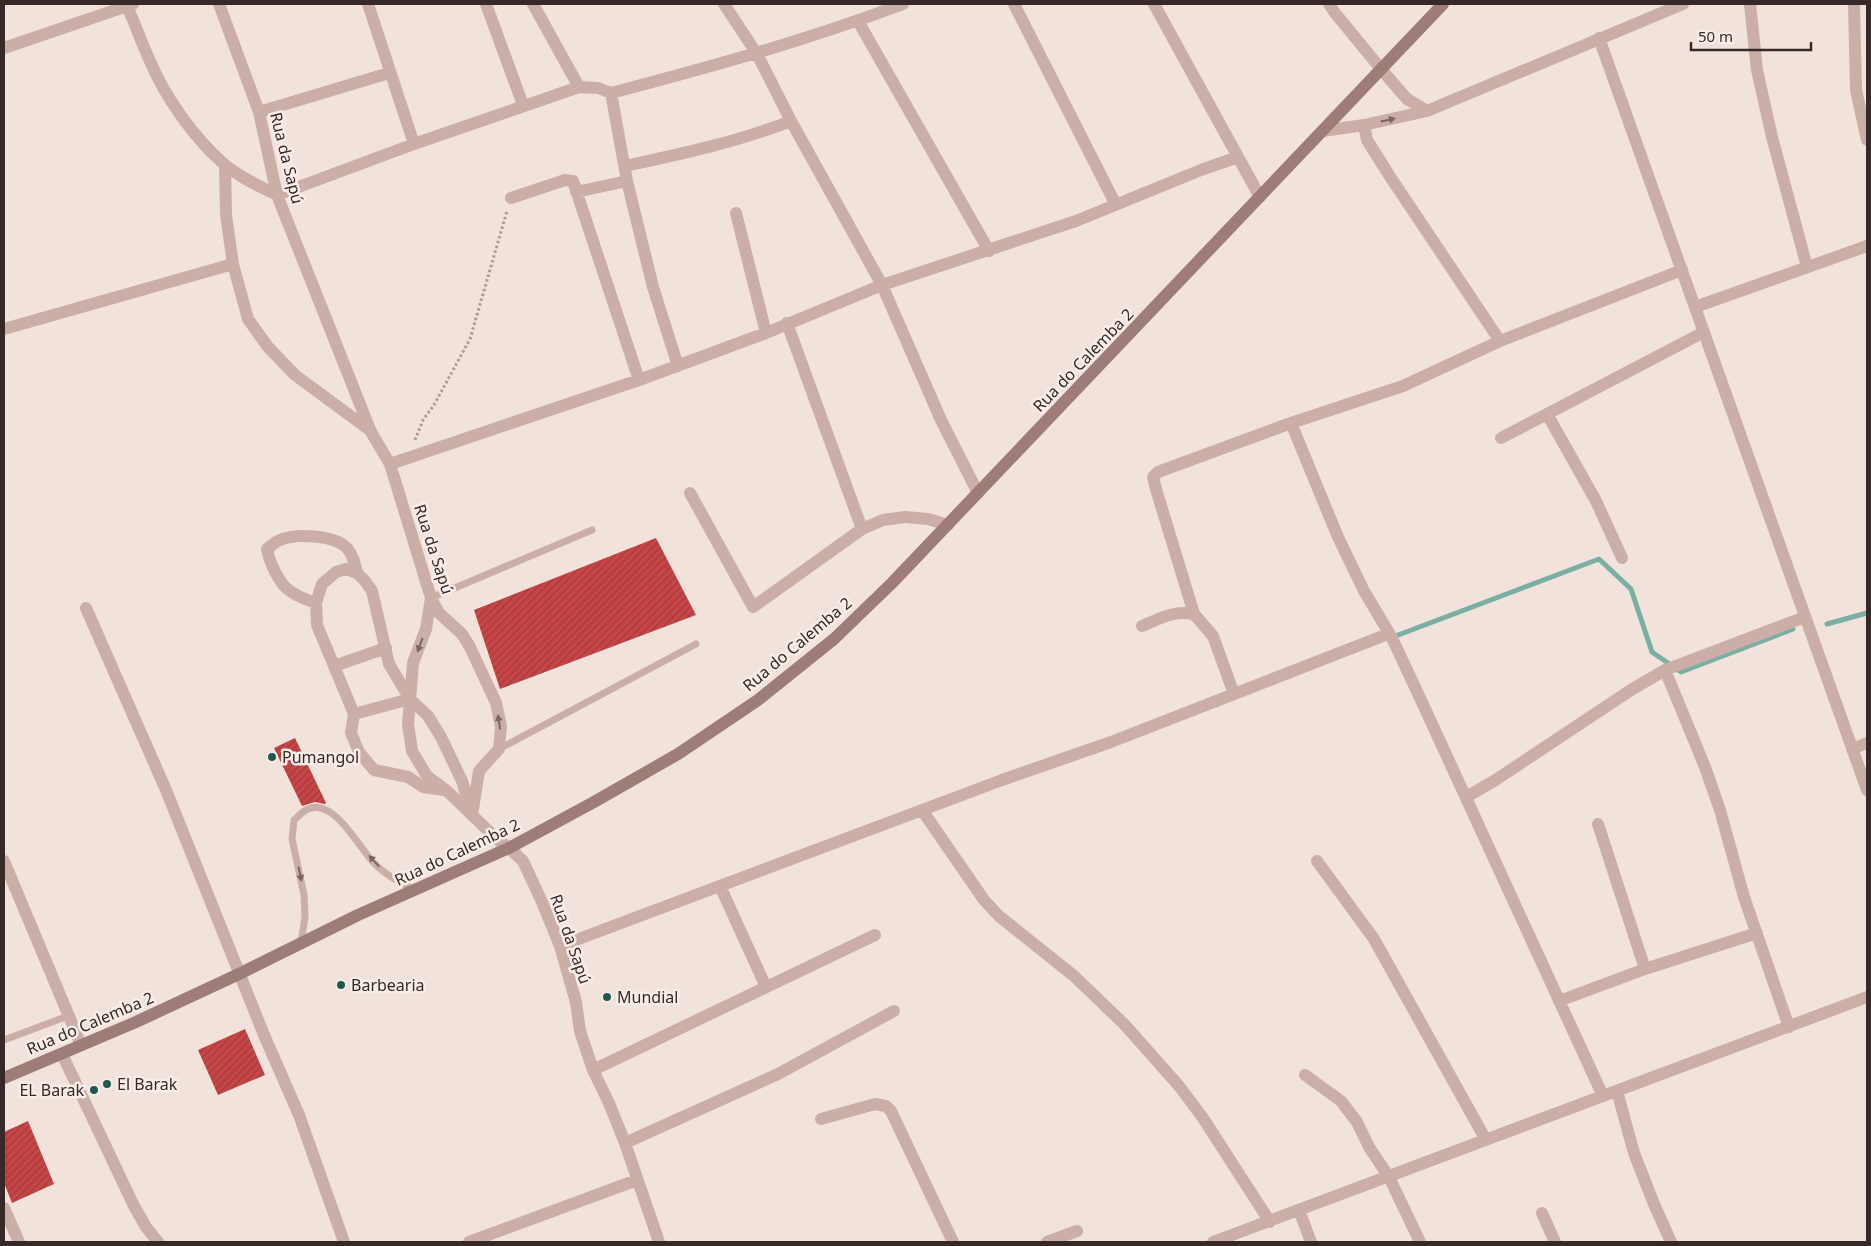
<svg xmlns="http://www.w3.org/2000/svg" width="1871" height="1246" font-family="'Noto Sans',sans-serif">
<defs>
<pattern id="building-hatch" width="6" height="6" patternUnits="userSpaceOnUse" patternTransform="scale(1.25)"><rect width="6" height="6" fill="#c74547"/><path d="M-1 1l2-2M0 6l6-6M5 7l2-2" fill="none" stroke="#a23a3b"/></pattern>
</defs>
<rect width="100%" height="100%" fill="#f2e2dc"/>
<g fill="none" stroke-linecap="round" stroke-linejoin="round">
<path stroke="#7ab0a4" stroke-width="5" d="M 1827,624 L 1867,613
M 1393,637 L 1599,559 L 1631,589 L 1652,652 L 1681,672 L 1793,629"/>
</g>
<path fill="url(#building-hatch)" d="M 656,538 L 696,615 L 500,689 L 474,610 Z
M 295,738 L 326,803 L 325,804 L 315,802 L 302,806 L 274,748 Z
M 245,1029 L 265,1075 L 218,1095 L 198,1050 Z
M 28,1121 L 54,1184 L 12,1203 L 4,1183 L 4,1132 Z"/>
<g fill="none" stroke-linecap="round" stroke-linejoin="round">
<path stroke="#b69891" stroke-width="3" stroke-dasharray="2.5 2.5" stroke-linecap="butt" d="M 415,440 L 423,420 L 434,405 L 470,339 L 507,211"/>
<path stroke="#cbaea7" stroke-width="7" d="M 431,598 L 592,530
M 499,749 L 696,644
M 301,943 L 305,917 L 304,895 L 292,839 L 294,820 C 298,817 302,812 306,810 C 333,795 359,848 374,863 C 385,875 400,882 413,889
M 4,1040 L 68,1016"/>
<path stroke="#cbaea7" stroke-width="12" d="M 126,4 C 135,23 141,42 150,61 C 165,97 194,138 224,164 C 239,177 259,186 277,195 L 414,144 L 579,87 L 598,88 L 611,93 C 710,67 808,40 903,4
M 219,4 L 259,112 L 277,195 L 371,432 L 390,464 L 431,598 L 439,613 L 462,634 L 470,647 L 496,703 L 501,726 L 499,749 L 479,771 L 472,815
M 368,4 L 414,144
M 486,4 L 523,105
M 533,4 L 579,87
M 724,4 L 757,54 L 791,121 L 882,285 L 941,420 L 978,493
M 1014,4 L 1116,205
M 1154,4 L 1260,197
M 1329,4 L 1335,13 L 1381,69
M 1750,4 L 1757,70 L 1772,137 L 1807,267
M 1854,4 L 1856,90 L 1867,140
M 858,21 L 989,251
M 4,48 L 133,4
M 611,93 L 627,181 L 653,287 L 678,366
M 259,112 L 389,73
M 1364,125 L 1367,140 L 1389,175 L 1500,341
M 225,165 L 226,215 L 233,264 L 248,319 L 268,347 L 295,375 L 371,431
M 625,166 C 681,154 737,142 791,121
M 576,192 L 627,181
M 511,198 L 565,180 L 573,181 L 639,380
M 736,213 L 766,333
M 1695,307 L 1867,246
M 787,323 L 862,529
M 4,329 L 233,264
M 1547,414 L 1596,501 L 1622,558
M 1291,423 L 1338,537 L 1364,591 L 1392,638 L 1421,700 L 1603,1096
M 1501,438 L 1704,332
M 390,464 L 639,380 L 766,333 L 882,285 L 1076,221 L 1201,170 L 1238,157
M 690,493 L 753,607 L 862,529 L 883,520 L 905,517 L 928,519 L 948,525
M 431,598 L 426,629 L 413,663 L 408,724 L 412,751 L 427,776 L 446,790 L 498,840 L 509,848 L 523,861 L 542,902 L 560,946 L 576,1002 L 580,1031 L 593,1070 L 609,1103 L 625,1143 L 659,1242
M 316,603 C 307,600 298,597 290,591 C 279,584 269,561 267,549 C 271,546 275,542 280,540 C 296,533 334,535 347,548 C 353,555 355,564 357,573
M 86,608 L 166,790 L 264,1035 L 299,1115 L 344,1242
M 1194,614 L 1156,489 L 1153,477 L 1158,472 L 1291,423 L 1403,386 L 1500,341 L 1682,270
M 1142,626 C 1161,618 1174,610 1194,614 L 1213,636 L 1234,694
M 334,666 L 386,648
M 1665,670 L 1705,767 L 1720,810 L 1744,897 L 1789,1027
M 410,699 L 354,714 L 317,625 L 316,603 L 322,584 L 336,572 L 346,569 L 357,573 L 365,581 L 372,591 L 389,664 L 410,699 L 428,716 L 441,737 L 462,781 L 471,810
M 354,714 L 351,733 L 359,752 L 374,770 L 408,777 L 423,787 L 444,790
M 1852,749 L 1867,743
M 1466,797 L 1494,781 L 1631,690 L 1665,670 L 1805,617
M 922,810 L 984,900 L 999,916 L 1074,976 L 1125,1025 L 1179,1086 L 1203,1118 L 1270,1222
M 1598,824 L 1645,969
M 4,861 L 81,1045
M 1317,861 L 1374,939 L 1486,1140
M 720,886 L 766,987
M 560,946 L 1002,780 L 1111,742 L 1388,634
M 1559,1001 L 1645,969 L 1757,933
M 62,1054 L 134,1206 L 146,1227 L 158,1242
M 593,1070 L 875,935
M 1305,1075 L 1341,1101 L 1357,1122 L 1369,1147 L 1389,1177 L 1420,1242
M 1617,1091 L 1634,1153 L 1654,1204 L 1671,1242
M 821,1119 L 875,1104 L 886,1106 L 891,1111 L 953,1242
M 625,1143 L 778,1074 L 894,1011
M 4,1208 L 19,1242
M 1299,1210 L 1311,1242
M 1542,1213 L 1555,1242
M 469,1242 L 637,1180
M 1047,1242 L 1077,1231
M 1213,1242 L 1867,997"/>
<path stroke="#cbaea7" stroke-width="12" d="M 1599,38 L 1867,790
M 1381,69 L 1407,99 L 1427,111
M 1323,131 L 1364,125 L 1427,111 L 1683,4"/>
<path stroke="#9e7d79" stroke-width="12" d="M 4,1078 L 136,1022 L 239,974 L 358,915 L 509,848 L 594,802 L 678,754 L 758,700 L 834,639 L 892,583 L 1443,4"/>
</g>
<defs><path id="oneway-solid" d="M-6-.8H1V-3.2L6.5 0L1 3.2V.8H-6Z" transform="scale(1.25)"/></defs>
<g fill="#7a6561">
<use href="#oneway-solid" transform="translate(1388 120) rotate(-12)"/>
<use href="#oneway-solid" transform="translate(420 645) rotate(110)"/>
<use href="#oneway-solid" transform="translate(499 722) rotate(-98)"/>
<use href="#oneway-solid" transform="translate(374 861) rotate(-133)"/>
<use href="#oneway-solid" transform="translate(300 874) rotate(78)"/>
</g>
<g fill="#1d594e" stroke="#faede8" stroke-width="2">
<circle cx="272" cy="757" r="5"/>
<circle cx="341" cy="985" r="5"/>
<circle cx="607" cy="997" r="5"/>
<circle cx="107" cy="1084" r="5"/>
<circle cx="94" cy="1090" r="5"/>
</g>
<g text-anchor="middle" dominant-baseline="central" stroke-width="5" stroke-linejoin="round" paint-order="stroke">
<g font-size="16" fill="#372928" stroke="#faede8">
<text transform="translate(287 158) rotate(76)">Rua da Sapú</text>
<text transform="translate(1083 360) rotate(-46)">Rua do Calemba 2</text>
<text transform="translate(434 549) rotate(72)">Rua da Sapú</text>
<text transform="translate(797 644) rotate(-40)">Rua do Calemba 2</text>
<text transform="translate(457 852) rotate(-25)">Rua do Calemba 2</text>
<text transform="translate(571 939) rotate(71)">Rua da Sapú</text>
<text transform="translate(90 1023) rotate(-23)">Rua do Calemba 2</text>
</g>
<g font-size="16" fill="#372928" stroke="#faede8" text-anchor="start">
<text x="282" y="757">Pumangol</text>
<text x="351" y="985">Barbearia</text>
<text x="617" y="997">Mundial</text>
<text x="117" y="1084">El Barak</text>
<text x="84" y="1090" text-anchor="end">EL Barak</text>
</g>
</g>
<rect width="1871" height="1246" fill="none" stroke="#372928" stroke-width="10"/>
<path d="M1691 42v8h120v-8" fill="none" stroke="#372928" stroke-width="2.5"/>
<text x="1698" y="42" font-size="15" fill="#372928" stroke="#faede8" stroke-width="4" paint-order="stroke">50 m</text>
</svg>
